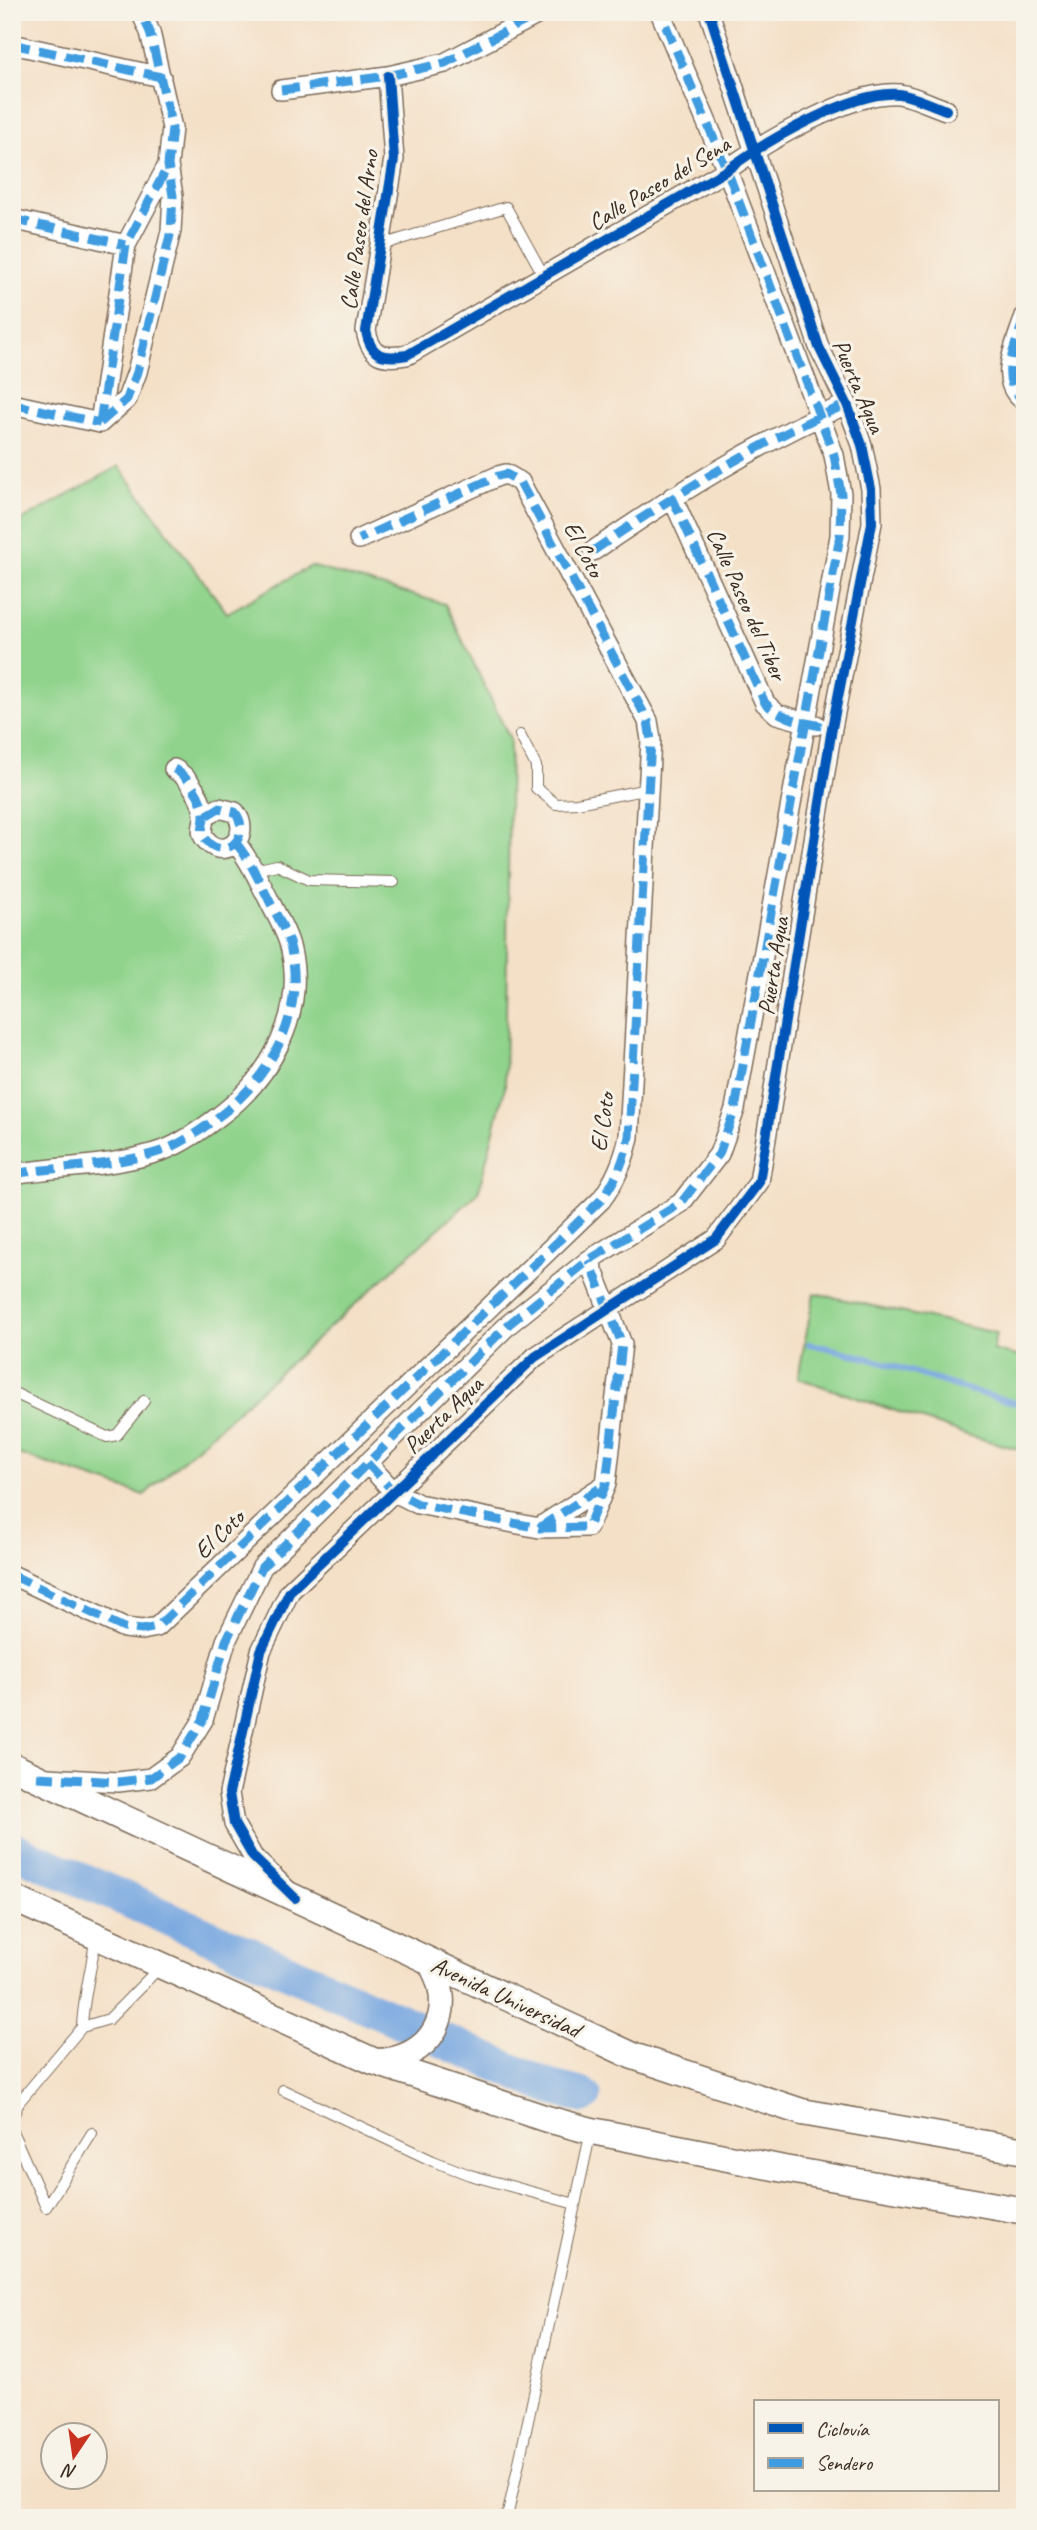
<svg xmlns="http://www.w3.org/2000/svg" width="1037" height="2530" font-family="Caveat,sans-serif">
<rect width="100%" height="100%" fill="#f7f3e8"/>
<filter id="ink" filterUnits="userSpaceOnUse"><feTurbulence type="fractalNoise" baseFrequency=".0143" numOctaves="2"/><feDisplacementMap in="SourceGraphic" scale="14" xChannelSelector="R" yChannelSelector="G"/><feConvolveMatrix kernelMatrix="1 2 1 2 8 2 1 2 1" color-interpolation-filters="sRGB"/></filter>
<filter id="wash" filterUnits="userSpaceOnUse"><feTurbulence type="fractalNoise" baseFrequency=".00686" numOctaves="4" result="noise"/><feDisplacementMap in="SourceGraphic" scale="28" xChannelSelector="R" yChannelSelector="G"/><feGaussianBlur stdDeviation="1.57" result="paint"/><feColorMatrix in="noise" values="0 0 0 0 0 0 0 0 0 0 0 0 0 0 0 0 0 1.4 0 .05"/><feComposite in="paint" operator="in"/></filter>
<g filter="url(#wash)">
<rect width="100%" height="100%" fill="#f4e0c7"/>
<path fill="#8fd38c" stroke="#657e55" stroke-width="2" d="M 119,466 L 227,613 L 311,566 L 445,604 L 510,739 L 505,1087 L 478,1193 L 144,1495 L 12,1452 L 12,526 Z
M 814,1293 L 996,1333 L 993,1350 L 1025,1358 L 1025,1451 L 967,1435 L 798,1378 Z"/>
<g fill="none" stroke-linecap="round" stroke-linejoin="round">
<path stroke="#76a6e0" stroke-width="6" d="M 809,1344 C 883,1358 952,1389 1025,1405"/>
<path stroke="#76a6e0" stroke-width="35" d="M 12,1849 L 421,2030
M 442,2040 L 549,2087 L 584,2096"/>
</g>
</g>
<g filter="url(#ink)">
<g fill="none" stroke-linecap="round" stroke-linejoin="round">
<g stroke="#7c6a59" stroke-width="12">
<path id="service" d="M 381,245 L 506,207 L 544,276
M 520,735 L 536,766 L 536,788 L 556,804 L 577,803 L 648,789
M 254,870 L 277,865 L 309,880 L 394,882
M 12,1392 L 107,1437 L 117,1435 L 144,1401
M 95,1939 C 92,1969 83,1997 82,2027 L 109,2019 L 160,1967
M 283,2090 L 433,2161 L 470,2175 L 575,2204
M 12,2119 L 19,2102 L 82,2027
M 12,2131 L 46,2207 L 92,2133
M 503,2518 L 508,2513 L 591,2131"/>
</g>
<g stroke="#7c6a59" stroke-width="22">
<path id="minor" d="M 12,44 L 161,77
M 388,76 L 394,159 L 366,331 C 371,357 383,359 407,355 L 727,170 C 763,143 854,89 899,94 C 914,96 931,105 946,110
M 281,90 L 388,76 L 445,63 L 542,12
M 12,219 L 126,245
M 1025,316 C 1017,343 995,382 1025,401
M 12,404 L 100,423
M 100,423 L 127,399 L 137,372 L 171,231 L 173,196 L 168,165 L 172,128 L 150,32 L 141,12
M 100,423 L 126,245 L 168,165
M 672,497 L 765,703 L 777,714 L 816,725
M 593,551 C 673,496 757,443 847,404
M 174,769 C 188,776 205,801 204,818 C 203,828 199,834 208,842 C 226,861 253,835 235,812 L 219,808 L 204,817
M 12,1174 C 63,1166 115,1167 164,1150 C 183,1143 202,1129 218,1117 C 271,1078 307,1012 290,946 C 286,930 275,913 268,898 C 258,879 250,860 236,843
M 367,1463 L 393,1491 L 418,1504 L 539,1528 L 588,1527 L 606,1484 L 622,1344 L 589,1260
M 540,1527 L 606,1484
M 12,1575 L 124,1628 L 142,1630 L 157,1627 L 601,1200 C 616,1180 624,1161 629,1137 L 651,740 L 648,721 L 520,482 L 506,474 L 498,476 L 359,539
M 48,1778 L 118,1782 L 151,1778 L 180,1757 L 203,1720 L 226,1641 L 262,1567 L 509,1324 L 589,1260 L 681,1203 L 719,1154 L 735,1109 L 840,536 L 841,494 L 834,455 L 727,170 L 660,12
M 287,1890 L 253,1857 L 234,1824 L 229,1793 L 261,1651 L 290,1591 L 535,1357 L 716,1239 L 759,1182 L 832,728 L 872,523 L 871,489 L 862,445 L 847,404 L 819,347 L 709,12"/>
</g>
<g stroke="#7c6a59" stroke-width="27">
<path id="tertiary" d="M 373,2061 C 432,2062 461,2009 428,1960"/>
</g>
<g stroke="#7c6a59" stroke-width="29">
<path id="secondary" d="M 12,1766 L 633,2056 L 802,2112 L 1025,2151
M 12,1898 L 373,2061 L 547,2119 L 592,2131 L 784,2169 L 1025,2211"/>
</g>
<use href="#service" stroke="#fff" stroke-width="10"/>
<use href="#minor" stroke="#fff" stroke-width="19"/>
<use href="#tertiary" stroke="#fff" stroke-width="24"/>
<use href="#secondary" stroke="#fff" stroke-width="26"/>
<path stroke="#3f9ce0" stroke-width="9" stroke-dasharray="18 9" stroke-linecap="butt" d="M 12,44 L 161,77
M 281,90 L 388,76 L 445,63 L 542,12
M 12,219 L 126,245
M 1025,316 C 1017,343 995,382 1025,401
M 12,404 L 100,423
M 100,423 L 127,399 L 137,372 L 171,231 L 173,196 L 168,165 L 172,128 L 150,32 L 141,12
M 100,423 L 126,245 L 168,166
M 672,497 L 765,703 C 785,721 807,723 832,728
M 593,551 C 673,496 757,443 847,404
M 174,769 C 188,776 205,801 204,818 C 203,828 199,834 208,842 C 226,861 253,835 235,812 L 219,808 L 204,817
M 12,1174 C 63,1166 115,1167 164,1150 C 183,1143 202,1129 218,1117 C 271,1078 307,1012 290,946 C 286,930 275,913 268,898 C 258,879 250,860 236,843
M 367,1463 L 393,1491 L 418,1504 L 539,1528 L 588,1527 L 606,1484 L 622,1344 L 589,1260
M 539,1528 L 606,1484
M 12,1575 L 124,1628 L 142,1630 L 157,1627 L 601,1200 C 616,1180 624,1161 629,1137 L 651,740 L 648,721 L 520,482 L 506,474 L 498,476 L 359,539
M 37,1777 L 118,1782 L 151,1778 L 180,1757 L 203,1720 L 226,1641 L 262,1567 L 509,1324 L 589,1260 L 681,1203 L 719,1154 L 735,1109 L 840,536 L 841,494 L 834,455 L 727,170 L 660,12"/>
<g stroke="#f7f3e8" stroke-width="15">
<path id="cycleway" d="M 388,76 L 394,159 L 366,331 C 371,357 383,359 407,355 L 727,170 C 763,143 854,89 899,94 C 914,96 931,105 946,110
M 295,1898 L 253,1857 L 234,1824 L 229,1793 L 261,1651 L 290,1591 L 535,1357 L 716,1239 L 759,1182 L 832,728 L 872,523 L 871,489 L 862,445 L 847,404 L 819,347 L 709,12"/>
</g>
<use href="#cycleway" stroke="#0057b8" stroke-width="10"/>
</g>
</g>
<g text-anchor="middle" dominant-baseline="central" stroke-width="6" stroke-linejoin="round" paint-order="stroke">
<g font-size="24" fill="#3b2a1e" stroke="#f7f3e8">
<text transform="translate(659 183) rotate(-31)">Calle Paseo del Sena</text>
<text transform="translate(359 230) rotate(-82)">Calle Paseo del Arno</text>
<text transform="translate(859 386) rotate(67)">Puerta Aqua</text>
<text transform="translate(584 549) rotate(62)">El Coto</text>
<text transform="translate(747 604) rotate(66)">Calle Paseo del Tiber</text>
<text transform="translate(773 966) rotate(-81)">Puerta Aqua</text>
<text transform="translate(602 1122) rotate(-82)">El Coto</text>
<text transform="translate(443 1415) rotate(-44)">Puerta Aqua</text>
<text transform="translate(219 1534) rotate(-44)">El Coto</text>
<text transform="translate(506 1997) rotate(25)">Avenida Universidad</text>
</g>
</g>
<rect width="1037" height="2530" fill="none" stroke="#f7f3e8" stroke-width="42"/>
<rect x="754" y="2400" width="245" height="91" fill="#f7f3e8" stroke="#aca397" stroke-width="2"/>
<rect x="768" y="2423" width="35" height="10" fill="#0057b8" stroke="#aca397" stroke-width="2"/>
<text x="816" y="2436" font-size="21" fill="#3b2a1e">Ciclovía</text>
<rect x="768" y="2458" width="35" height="10" fill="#3f9ce0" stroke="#aca397" stroke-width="2"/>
<text x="816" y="2470" font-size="21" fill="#3b2a1e">Sendero</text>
<g transform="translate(74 2456) rotate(193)"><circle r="33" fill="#f7f3e8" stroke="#aca397" stroke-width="2"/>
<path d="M0-5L12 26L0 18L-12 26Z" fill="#c8321e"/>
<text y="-10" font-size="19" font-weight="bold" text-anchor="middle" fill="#3b2a1e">N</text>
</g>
</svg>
